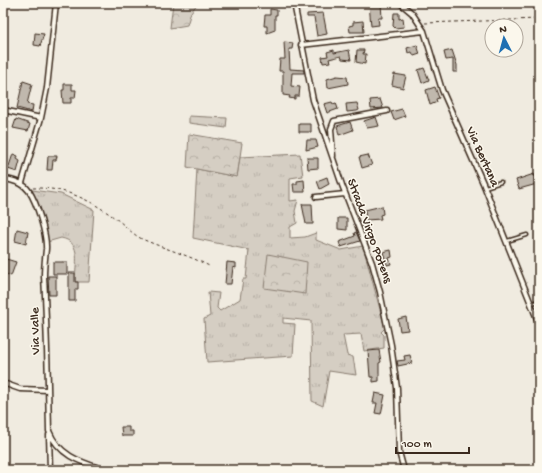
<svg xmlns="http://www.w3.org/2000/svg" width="542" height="473" font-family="'Gochi Hand',sans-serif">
<defs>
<pattern id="grass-tufts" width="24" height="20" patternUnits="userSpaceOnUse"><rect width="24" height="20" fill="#d5cec3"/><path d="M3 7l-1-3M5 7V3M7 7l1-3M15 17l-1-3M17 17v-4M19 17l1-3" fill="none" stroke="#b8b1a7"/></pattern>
<pattern id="forest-crowns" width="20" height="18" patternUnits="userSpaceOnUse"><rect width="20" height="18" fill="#d5cec3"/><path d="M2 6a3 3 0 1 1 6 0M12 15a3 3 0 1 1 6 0" fill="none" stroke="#b8b1a7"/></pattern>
</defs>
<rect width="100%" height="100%" fill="#f0ebe0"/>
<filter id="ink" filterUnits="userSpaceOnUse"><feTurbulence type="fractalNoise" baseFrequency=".025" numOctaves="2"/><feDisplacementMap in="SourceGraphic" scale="8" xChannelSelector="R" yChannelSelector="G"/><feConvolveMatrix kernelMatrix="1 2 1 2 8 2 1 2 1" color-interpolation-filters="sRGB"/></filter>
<g filter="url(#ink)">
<path fill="url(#grass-tufts)" stroke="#887c70" d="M 189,116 L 227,118 L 226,128 L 189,123 Z
M 300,154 L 303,176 L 290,178 L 290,201 L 298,200 L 295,211 L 297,223 L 290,227 L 290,238 L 305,237 L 316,233 L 316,240 L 341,250 L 363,246 L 385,328 L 381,332 L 384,335 L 384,348 L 364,351 L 361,334 L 343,335 L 347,355 L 353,357 L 356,375 L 329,371 L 323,406 L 312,401 L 311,321 L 283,318 L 283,323 L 295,324 L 293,356 L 207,362 L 204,319 L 210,316 L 208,292 L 219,293 L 217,308 L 220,311 L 240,299 L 243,279 L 246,279 L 249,250 L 193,238 L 197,169 L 237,177 L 240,157 Z
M 32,190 L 61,194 L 94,210 L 89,282 L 75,282 C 75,265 83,242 61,238 L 47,242 L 46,231 Z"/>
<path fill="url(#forest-crowns)" stroke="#887c70" d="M 173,3 L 198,3 L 191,12 L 187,25 L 170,28 Z
M 189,134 L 242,143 L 237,177 L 187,167 Z
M 268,254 L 307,262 L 305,294 L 264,288 Z"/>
<path fill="#c0b8ad" stroke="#3b2a1e" d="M 369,3 L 381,3 L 382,18 L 378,18 L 379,25 L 371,26 Z
M 270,9 L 277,10 L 277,15 L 275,15 L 275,30 L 267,33 L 267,26 L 264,26 L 265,15 L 270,15 Z
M 323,13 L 327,34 L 317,36 L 314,17 L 307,17 L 307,14 Z
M 394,13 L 399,13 L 399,19 L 403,18 L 404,27 L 395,28 L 393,26 Z
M 363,21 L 364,32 L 350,32 L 349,26 L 353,25 L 353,22 Z
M 35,33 L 44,34 L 40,46 L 34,45 Z
M 284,42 L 293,43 L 292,49 L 289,49 L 290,69 L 304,70 L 304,73 L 292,73 L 291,86 L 300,87 L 299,96 L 295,96 L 295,99 L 289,98 L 290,96 L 283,95 L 283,71 L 279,71 L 280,59 L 285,59 Z
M 417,45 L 420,54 L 414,56 L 412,52 L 408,53 L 407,48 Z
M 334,50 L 334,53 L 349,50 L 351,60 L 342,59 L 341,56 L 329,59 L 330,62 L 323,63 L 322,57 L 328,56 L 327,52 Z
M 357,50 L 364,50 L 363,54 L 366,54 L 365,64 L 356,62 Z
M 452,50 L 457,65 L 457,72 L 453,72 L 453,59 L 446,60 L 444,52 Z
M 424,68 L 429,80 L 422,83 L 418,70 Z
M 394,74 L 406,76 L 403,88 L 392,85 Z
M 337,76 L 347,77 L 348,84 L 328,88 L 327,79 Z
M 23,81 L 32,84 L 27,104 L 33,105 L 32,112 L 17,108 Z
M 64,84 L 72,84 L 72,90 L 76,90 L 75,98 L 71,98 L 71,103 L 63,103 L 62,90 L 64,90 Z
M 435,87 L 439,98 L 436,99 L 437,102 L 430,105 L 426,90 Z
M 380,99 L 383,108 L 371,109 L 370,100 Z
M 332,102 L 333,104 L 336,103 L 338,109 L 327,113 L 324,104 Z
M 357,103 L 359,110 L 357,111 L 347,112 L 346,104 Z
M 402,109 L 405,116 L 394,120 L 391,112 Z
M 376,117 L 379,126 L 367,128 L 364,121 Z
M 16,119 L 30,124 L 28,131 L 13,128 Z
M 350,122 L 353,130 L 339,135 L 337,126 Z
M 299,124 L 311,124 L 311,132 L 299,132 Z
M 307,140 L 316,140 L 318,147 L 306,150 Z
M 13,154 L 18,156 L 17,159 L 20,161 L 17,172 L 8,169 Z
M 368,155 L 372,165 L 362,168 L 359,157 Z
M 48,156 L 57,156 L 56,160 L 53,160 L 52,170 L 47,170 Z
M 307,158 L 318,158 L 318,168 L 308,169 Z
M 534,174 L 537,184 L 519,189 L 516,180 Z
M 327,177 L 329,184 L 320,189 L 317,181 Z
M 304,180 L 305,192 L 294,192 L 293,184 L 297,184 L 297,181 Z
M 302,204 L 312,204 L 313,224 L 306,224 Z
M 382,206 L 383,214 L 380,215 L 381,219 L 366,220 L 365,210 Z
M 338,218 L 347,218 L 347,230 L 338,229 Z
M 17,229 L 28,232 L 26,244 L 15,241 Z
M 356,232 L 360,241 L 341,247 L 339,242 L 355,236 L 354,233 Z
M 391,250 L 392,257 L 389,258 L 391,264 L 387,265 L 383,252 Z
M 3,258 L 16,262 L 11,276 L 3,273 L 5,264 L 3,263 Z
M 53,262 L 67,262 L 67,274 L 53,274 Z
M 227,262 L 236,263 L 236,268 L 233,267 L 231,284 L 225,284 Z
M 69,273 L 75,273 L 75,282 L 78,282 L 78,289 L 75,289 L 75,301 L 69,301 Z
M 48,276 L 56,276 L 56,295 L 49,295 Z
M 406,317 L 408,330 L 400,331 L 398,319 Z
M 379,350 L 381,362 L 379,363 L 379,381 L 373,382 L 373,377 L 370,377 L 368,351 Z
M 410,355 L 412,363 L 398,366 L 397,361 L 405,360 L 404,356 Z
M 375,393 L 385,395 L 381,414 L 375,413 L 377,403 L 373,403 Z
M 121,427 L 129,427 L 129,431 L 133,431 L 133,436 L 122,436 Z"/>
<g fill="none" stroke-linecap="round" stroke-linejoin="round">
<g stroke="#3b2a1e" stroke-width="5">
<path id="lane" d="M 485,187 L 501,182
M 507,241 L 527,235
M 532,303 L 539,301"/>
</g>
<g stroke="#3b2a1e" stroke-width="7">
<path id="street" d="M 294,3 L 313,100 L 342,185 L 372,263 L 380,292 L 391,345 L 397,388 L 399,452 L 404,470
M 400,3 L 412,13 L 424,31 L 442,90 L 483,183 L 539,324
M 301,45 L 424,31
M 3,110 L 41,118
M 333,156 L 331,129 L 334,121 L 387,111
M 3,178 C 13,181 23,182 29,191 C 37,203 47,235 46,249 C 45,259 44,267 44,276 C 47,328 48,379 49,431 C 59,456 81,462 105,470
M 22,183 L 41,118 L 47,88 L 56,3
M 316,197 L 345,194
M 3,383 L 20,389 L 48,390
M 49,435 L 50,470"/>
</g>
<path stroke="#3b2a1e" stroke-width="1" stroke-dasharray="3 3" stroke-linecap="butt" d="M 425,23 L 539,19
M 33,188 C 64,187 91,200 115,218 C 125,225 132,234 142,239 C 165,249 189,255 211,267"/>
<use href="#lane" stroke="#fbf7ec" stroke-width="2"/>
<use href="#street" stroke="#fbf7ec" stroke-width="4"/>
</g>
</g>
<g text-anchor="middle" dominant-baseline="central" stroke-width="3" stroke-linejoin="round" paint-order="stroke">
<g font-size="13" fill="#3b2a1e" stroke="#fbf7ec">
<text transform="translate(482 157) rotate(66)">Via Bertana</text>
<text transform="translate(369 231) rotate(70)">Strada Virgo Potens</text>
<text transform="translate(36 331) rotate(-91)">Via Valle</text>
</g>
</g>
<rect width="542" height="473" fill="none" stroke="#fbf7ec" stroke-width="16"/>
<rect x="8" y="8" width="526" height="457" fill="none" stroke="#3b2a1e" stroke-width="1.5" filter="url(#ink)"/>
<g transform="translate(504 38) rotate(354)"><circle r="19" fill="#fbf7ec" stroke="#aea59a"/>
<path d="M0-3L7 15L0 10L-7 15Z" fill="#1f6fb2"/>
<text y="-6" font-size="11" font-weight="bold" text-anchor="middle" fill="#3b2a1e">N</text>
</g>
<path d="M396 447v6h73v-6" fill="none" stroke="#3b2a1e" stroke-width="2"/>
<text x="402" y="447" font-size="12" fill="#3b2a1e" stroke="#fbf7ec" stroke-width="3" paint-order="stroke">100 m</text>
</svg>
